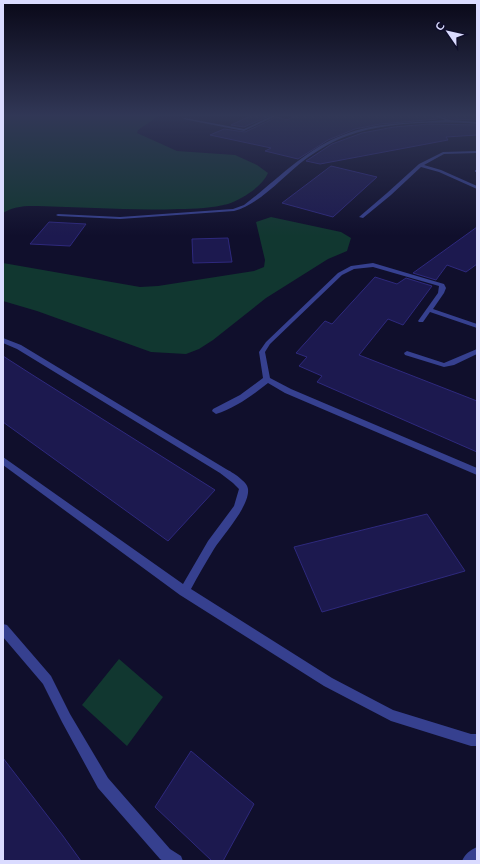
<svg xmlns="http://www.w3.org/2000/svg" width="480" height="864" font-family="Mulish,sans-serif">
<rect width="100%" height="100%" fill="#100f2c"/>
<path fill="#113730" d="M 3,115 L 160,115 L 138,130 L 137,133 L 177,151 L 235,155 L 257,165 L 268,173 C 262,187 242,199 228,204 C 213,208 195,209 179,209 C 132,211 85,207 38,206 C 25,206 14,206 3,213 Z
M 271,217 L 341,232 L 351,238 L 347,251 L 328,259 L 266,298 L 213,340 L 199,349 L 186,354 L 151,352 L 37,311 L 3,301 L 3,263 L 140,287 L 158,286 L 254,271 L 264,267 L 265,260 L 256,222 Z
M 119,659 L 163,697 L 127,746 L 82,705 Z"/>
<path fill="#1c194f" stroke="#2e297d" d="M 252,115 L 269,116 L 244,127 L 231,125 Z
M 297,115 L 430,115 L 438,119 L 380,124 L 355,129 L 328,140 L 298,159 L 265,151 L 271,148 L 210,135 L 224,129 L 245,132 L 277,117 L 287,120 Z
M 440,115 L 477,115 L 477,120 L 450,119 Z
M 429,124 L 477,125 L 477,135 L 446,137 L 448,140 L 320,164 L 306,161 L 332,144 L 362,133 L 394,127 Z
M 331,166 L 377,177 L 333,217 L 282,203 Z
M 49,222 L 86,224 L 70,246 L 30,244 Z
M 477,227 L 477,264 L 466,272 L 447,265 L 436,280 L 413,273 Z
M 228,238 L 232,262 L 193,263 L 192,239 Z
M 375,277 L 397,284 L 406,278 L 432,286 L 403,325 L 388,319 L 359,355 L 477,401 L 477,452 L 317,382 L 322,376 L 299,366 L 307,357 L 296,353 L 325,321 L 332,324 Z
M 3,356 L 31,374 L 215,490 L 168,541 L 3,422 Z
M 427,514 L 465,571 L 322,612 L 294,547 Z
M 191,751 L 254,804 L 223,861 L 212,861 L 155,807 Z
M 3,758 L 63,836 L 81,861 L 3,861 Z"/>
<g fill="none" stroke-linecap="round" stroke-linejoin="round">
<path fill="#36408f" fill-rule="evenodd" d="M 274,115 L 278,115 L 244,131 L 183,119 L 185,118 L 244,129 Z
M 431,115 L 436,115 L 450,120 L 477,122 L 477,124 C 438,121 384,122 347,136 C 333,141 320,149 307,158 C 284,175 262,203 234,211 L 120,219 L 58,216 L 56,215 L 58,214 L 120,217 L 233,209 L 244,205 C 276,181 305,149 343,135 C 375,122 411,123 445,120 Z
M 477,151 L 477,153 L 444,154 L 424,165 L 441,170 L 477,186 L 477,189 L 439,172 L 421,167 L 391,195 L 363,218 L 359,217 L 387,193 L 419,164 L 443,152 Z
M 475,170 L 477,170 L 477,172 L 475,172 Z
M 373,263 L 444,284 L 446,288 L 444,293 L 433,309 L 477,324 L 477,328 L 430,312 L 423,322 L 419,322 L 418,321 L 438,293 L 439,286 L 373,267 L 354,269 L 342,275 L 270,344 L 265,352 L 270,378 L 291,389 L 477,468 L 477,475 L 285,393 L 268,383 C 253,395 235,408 216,414 L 212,411 L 213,409 L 240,395 L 263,378 L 259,352 L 266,342 L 338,273 L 351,266 Z
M 3,338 L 21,345 L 226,469 C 232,472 248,482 248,489 C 250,506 223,535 214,549 C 206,562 198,576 191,589 L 332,678 L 393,710 L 471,734 L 477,734 L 477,746 L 471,746 L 391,721 L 324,686 L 180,595 L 3,465 L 3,457 L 183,584 L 208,541 L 234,506 L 239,489 L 233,483 L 220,473 L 17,349 L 3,343 Z
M 477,349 L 477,354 L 454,365 L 444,367 L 405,355 L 404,353 L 407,351 L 444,363 Z
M 3,624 L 7,625 L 51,676 L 70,714 L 108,778 L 170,849 L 181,856 L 183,861 L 163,861 L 160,859 L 98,788 L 62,722 L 43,684 L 3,637 Z
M 477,847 L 477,861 L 462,861 C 465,854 470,850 477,847 Z"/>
</g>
<linearGradient id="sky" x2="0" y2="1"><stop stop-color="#090818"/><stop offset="0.49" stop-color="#313756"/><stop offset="1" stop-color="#313756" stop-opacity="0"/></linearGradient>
<rect width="480" height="236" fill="url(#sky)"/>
<rect width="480" height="864" fill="none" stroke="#dadbff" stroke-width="8"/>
<g transform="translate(448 32) rotate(304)" stroke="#100f2c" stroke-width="3" paint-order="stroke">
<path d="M0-3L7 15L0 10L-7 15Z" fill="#dadbff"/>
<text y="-6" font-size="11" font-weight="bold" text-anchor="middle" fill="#dadbff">С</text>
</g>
</svg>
